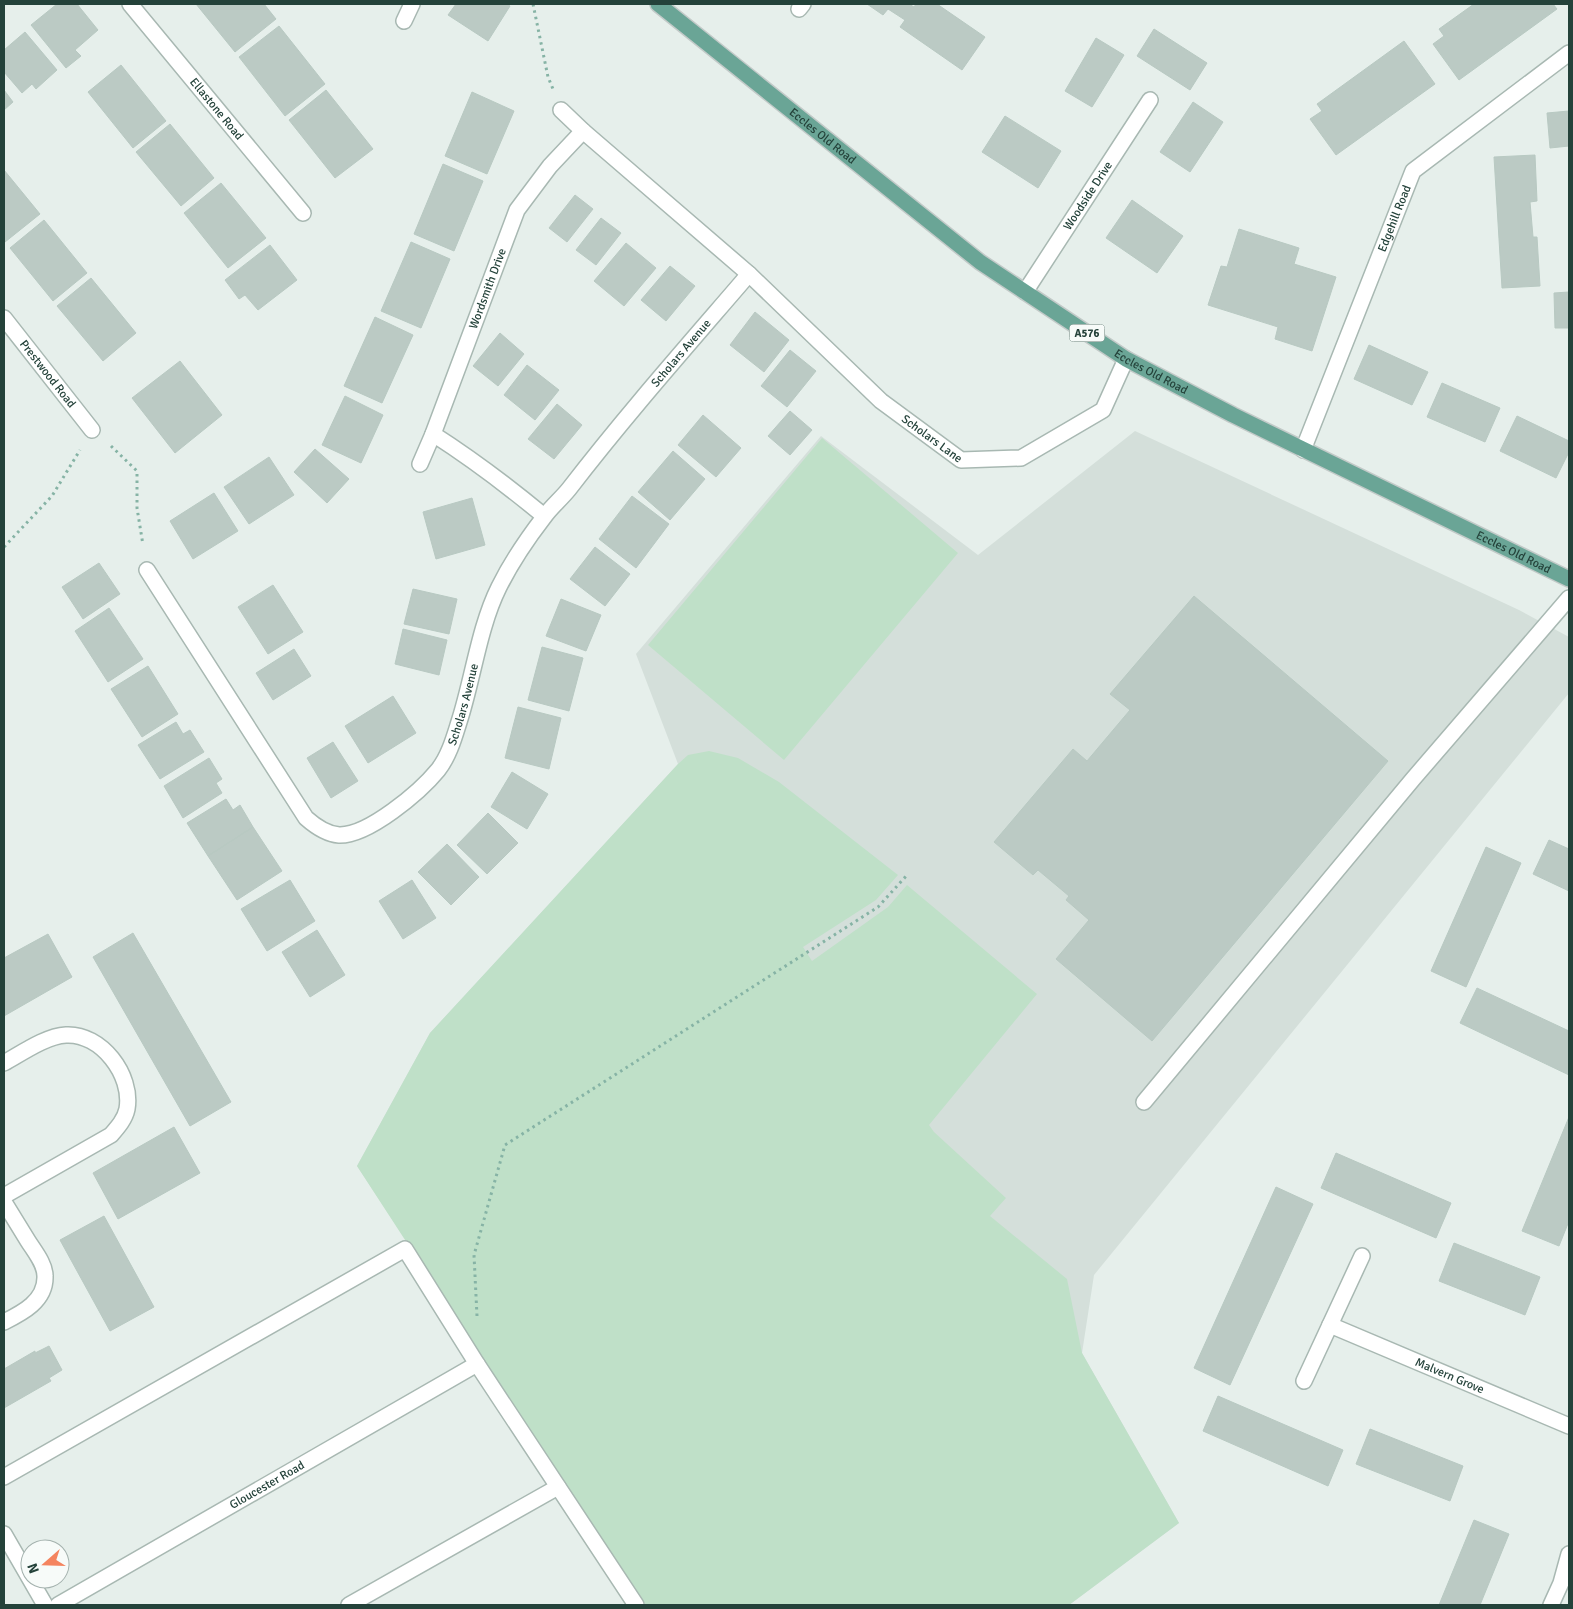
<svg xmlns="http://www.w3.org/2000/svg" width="1573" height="1609" font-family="Signika,sans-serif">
<rect width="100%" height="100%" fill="#e6efeb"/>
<path fill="#d4dfda" d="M 1135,431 L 1519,610 L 1569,637 L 1569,693 L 1094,1275 L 1082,1353 L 1179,1523 L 1069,1605 L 646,1605 L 357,1166 L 430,1033 L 678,764 L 636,654 L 821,436 L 978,555 Z"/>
<path fill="#bfe0c8" d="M 822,438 L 958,553 L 784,760 L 648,645 Z
M 709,751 L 738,758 L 779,782 L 898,875 L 876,900 L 803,947 L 812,961 L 888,907 L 907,885 L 1037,994 L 929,1125 L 934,1132 L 1006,1198 L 990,1216 L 1067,1279 L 1082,1353 L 1179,1523 L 1069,1605 L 646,1605 L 483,1360 L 357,1166 L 430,1033 L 678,764 L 688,755 Z"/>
<path fill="#bbcac4" stroke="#b8c9c2" d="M 57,4 L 77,4 L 98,30 L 75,50 L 81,56 L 66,68 L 31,25 Z
M 196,4 L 264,4 L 276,19 L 235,52 Z
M 456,4 L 507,4 L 510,6 L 488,41 L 448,15 Z
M 867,4 L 909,4 L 914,7 L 916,4 L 937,4 L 985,37 L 962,70 L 900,27 L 905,20 L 888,9 L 883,15 Z
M 1474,4 L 1553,4 L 1557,9 L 1459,80 L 1433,44 L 1444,36 L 1439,29 Z
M 279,26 L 325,84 L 285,116 L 239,57 Z
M 1154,29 L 1207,63 L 1190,90 L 1137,56 Z
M 25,32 L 57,70 L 36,89 L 32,84 L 22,93 L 4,72 L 4,50 Z
M 1096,38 L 1124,55 L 1092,107 L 1065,91 Z
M 1404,41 L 1435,84 L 1336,155 L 1310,119 L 1322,111 L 1317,104 Z
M 121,65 L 166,121 L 133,148 L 88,92 Z
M 4,90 L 13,102 L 4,110 Z
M 326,90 L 373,149 L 335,178 L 289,120 Z
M 472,92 L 514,111 L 487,174 L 445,156 Z
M 1193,102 L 1223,122 L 1190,172 L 1160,152 Z
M 1569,111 L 1569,146 L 1550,148 L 1547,113 Z
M 1005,116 L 1061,151 L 1038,188 L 982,152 Z
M 170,124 L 214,178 L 181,206 L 136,152 Z
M 1535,155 L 1537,201 L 1530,202 L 1533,237 L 1537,237 L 1540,286 L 1502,288 L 1494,157 Z
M 443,164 L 483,181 L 454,251 L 414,234 Z
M 4,170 L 40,214 L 5,242 L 4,240 Z
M 221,183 L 266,238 L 228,268 L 184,213 Z
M 575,195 L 593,209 L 567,242 L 549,228 Z
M 1132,200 L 1183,236 L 1157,273 L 1106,238 Z
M 601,218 L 621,233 L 596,265 L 576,250 Z
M 44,220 L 87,273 L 53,301 L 10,248 Z
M 1239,229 L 1299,248 L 1294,264 L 1336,277 L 1312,351 L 1275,339 L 1278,327 L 1208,305 L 1221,266 L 1227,267 Z
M 411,242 L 450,259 L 421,328 L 381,311 Z
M 626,243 L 656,268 L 624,306 L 594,281 Z
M 270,245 L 297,280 L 258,310 L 245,295 L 239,299 L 225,280 Z
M 670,266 L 695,286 L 666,321 L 641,300 Z
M 91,278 L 136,333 L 103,361 L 57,306 Z
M 1569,292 L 1569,328 L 1555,328 L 1554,293 Z
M 755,312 L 789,340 L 764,372 L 730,345 Z
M 375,317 L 413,335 L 382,403 L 344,386 Z
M 500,333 L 524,354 L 498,386 L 473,366 Z
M 1369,345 L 1428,372 L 1412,405 L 1354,379 Z
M 790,350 L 816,371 L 787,407 L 761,386 Z
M 180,361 L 222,415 L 175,453 L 132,398 Z
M 527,365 L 559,390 L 535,420 L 504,395 Z
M 1442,383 L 1500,408 L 1485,442 L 1427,417 Z
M 345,396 L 383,415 L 361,463 L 322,445 Z
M 557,404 L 582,425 L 554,459 L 528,439 Z
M 790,411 L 812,430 L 790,455 L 768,436 Z
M 703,415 L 741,448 L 716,477 L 678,445 Z
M 1517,416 L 1569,441 L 1569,452 L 1556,478 L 1500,451 Z
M 315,449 L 349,479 L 327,503 L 294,472 Z
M 673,451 L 705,479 L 670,520 L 638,492 Z
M 269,457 L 294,495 L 249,524 L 224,487 Z
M 214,493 L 238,531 L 193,559 L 170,521 Z
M 632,496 L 669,524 L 636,568 L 599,539 Z
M 472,498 L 485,545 L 436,559 L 423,512 Z
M 595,547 L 630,574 L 605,606 L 570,579 Z
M 99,563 L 120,594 L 83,619 L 62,587 Z
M 273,585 L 303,632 L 268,654 L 238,607 Z
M 413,589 L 457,599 L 449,634 L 404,624 Z
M 1194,596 L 1388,761 L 1152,1041 L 1056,959 L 1089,920 L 1066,900 L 1069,896 L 1038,870 L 1033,875 L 994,842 L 1073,749 L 1087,761 L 1130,710 L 1110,694 Z
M 561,599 L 601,615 L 586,651 L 546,636 Z
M 109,608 L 143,659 L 108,682 L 75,631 Z
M 403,629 L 447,640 L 439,675 L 395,664 Z
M 542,647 L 583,658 L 569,711 L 528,700 Z
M 294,649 L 311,676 L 273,700 L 256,673 Z
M 148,666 L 178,714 L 142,737 L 111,689 Z
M 393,696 L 416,733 L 368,763 L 345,726 Z
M 518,707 L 561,718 L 549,769 L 505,758 Z
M 176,722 L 183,734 L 190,730 L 204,752 L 160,779 L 138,745 Z
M 333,742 L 358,781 L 331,798 L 307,758 Z
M 209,758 L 222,779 L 216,783 L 222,793 L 183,818 L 164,786 Z
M 512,772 L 548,794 L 527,829 L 491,807 Z
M 226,799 L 233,810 L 240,805 L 253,827 L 208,856 L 187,823 Z
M 488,813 L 518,843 L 487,874 L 457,845 Z
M 253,827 L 282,871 L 237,900 L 208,856 Z
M 1549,840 L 1569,849 L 1569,891 L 1533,874 Z
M 447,844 L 479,877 L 451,905 L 418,872 Z
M 1486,847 L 1521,863 L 1466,987 L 1431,971 Z
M 290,880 L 315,921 L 267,951 L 241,909 Z
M 412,880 L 436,918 L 403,939 L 379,901 Z
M 317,930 L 345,975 L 310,997 L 282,952 Z
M 133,933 L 231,1102 L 190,1126 L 93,957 Z
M 48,934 L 72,977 L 4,1016 L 4,958 Z
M 1477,988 L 1569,1031 L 1569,1075 L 1460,1023 Z
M 1569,1117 L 1569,1221 L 1559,1246 L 1522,1231 Z
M 174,1127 L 200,1173 L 118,1219 L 93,1173 Z
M 1336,1153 L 1451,1203 L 1436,1238 L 1321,1188 Z
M 1276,1187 L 1313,1204 L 1230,1385 L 1194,1368 Z
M 104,1216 L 154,1307 L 110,1331 L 60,1240 Z
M 1454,1243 L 1540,1277 L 1525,1315 L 1439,1281 Z
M 49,1346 L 62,1370 L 49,1378 L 51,1381 L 4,1408 L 4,1369 L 35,1351 L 35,1353 Z
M 1218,1396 L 1343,1450 L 1328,1486 L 1203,1431 Z
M 1370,1429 L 1463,1466 L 1450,1501 L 1356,1464 Z
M 1474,1520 L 1509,1534 L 1480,1605 L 1439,1605 Z"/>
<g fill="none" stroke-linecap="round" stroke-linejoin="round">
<g stroke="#a8b8b2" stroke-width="18">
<g id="minor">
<path id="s1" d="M 130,4 L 303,213"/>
<path d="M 799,9 L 803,4"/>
<path d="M 404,21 L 412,4"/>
<path id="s2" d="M 561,110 L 583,131 L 749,274 L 881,401 L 961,460 L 1021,458 L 1103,410 L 1126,359"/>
<path id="s3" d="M 1025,292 L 1150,100"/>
<path id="s4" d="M 4,318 L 92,430"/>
<path d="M 433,434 C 472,459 509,487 544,516"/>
<path id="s5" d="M 1303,450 L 1413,171 L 1569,53"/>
<path id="s6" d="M 420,464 L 433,434 L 517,210 L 550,166 L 583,131"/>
<path id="s7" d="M 147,570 L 306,818 C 315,826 326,834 339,835 C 368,836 420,792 438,770 C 449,756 454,738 459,722 C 473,679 479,627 499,587 C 511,563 527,539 544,517 C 551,507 561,499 569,489 C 626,415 688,345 749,274"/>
<path d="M 4,1063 C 22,1053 46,1036 66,1035 C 101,1033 133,1075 127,1109 C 125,1119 118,1127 111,1135 L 4,1196"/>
<path d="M 1144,1102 L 1413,779 L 1569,598"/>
<path d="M 4,1202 C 12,1215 20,1228 28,1241 C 35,1252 45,1264 45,1276 C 46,1301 22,1313 4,1322"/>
<path id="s8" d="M 1330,1325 L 1569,1426"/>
<path d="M 1304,1381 L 1362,1256"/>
<path d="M 4,1477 L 405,1249 L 477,1364 L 636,1605"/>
<path d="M 4,1534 L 45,1605"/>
<path id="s9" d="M 58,1605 L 477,1364"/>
<path d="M 349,1605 L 558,1487"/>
<path d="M 1551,1605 L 1561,1583 L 1569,1554"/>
</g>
</g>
<g stroke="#c2cac8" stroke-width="18">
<g id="major">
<path id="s10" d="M 658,4 L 980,262 L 1126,359 L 1233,415 L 1569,579"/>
</g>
</g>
<path stroke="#86b3a5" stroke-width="3" stroke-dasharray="2.5 4" stroke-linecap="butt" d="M 533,4 L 548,77 L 553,89
M 111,446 L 137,471 L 137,508 L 143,545
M 4,547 L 52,496 L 80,450
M 477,1316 L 474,1255 L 505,1145 L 878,907 L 908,874"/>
<use href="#minor" stroke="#fff" stroke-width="15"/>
<use href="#major" stroke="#6aa596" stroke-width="15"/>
</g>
<g text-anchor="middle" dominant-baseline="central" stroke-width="4" stroke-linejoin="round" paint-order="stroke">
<rect fill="#f7fbf9" stroke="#637a73" stroke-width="1" x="1069.5" y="324.5" width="35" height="17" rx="4"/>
<g font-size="11" font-weight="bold" fill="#24423a">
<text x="1087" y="333">A576</text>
</g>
<g font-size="12" fill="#24423a" stroke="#f7fbf9">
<text stroke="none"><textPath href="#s1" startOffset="136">Ellastone Road</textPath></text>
<text stroke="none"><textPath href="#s10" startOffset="211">Eccles Old Road</textPath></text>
<text stroke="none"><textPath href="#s3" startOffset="115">Woodside Drive</textPath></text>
<text stroke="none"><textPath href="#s5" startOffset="249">Edgehill Road</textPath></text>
<text stroke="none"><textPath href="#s6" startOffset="188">Wordsmith Drive</textPath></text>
<text stroke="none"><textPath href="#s7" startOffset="944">Scholars Avenue</textPath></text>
<text stroke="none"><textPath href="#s10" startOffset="616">Eccles Old Road</textPath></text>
<text stroke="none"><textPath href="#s4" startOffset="71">Prestwood Road</textPath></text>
<text stroke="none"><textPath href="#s2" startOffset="496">Scholars Lane</textPath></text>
<text stroke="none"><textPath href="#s10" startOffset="1021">Eccles Old Road</textPath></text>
<text stroke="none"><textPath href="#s7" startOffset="524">Scholars Avenue</textPath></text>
<text stroke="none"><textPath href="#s8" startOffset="130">Malvern Grove</textPath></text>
<text stroke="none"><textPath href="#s9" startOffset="241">Gloucester Road</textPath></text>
</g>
</g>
<rect width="1573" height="1609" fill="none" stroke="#24423a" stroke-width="10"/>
<g transform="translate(45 1564) rotate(250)"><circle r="24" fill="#f7fbf9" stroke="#a3b1ad"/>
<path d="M0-4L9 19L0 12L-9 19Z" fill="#f4845f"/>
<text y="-8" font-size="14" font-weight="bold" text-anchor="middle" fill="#24423a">N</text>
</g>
</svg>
